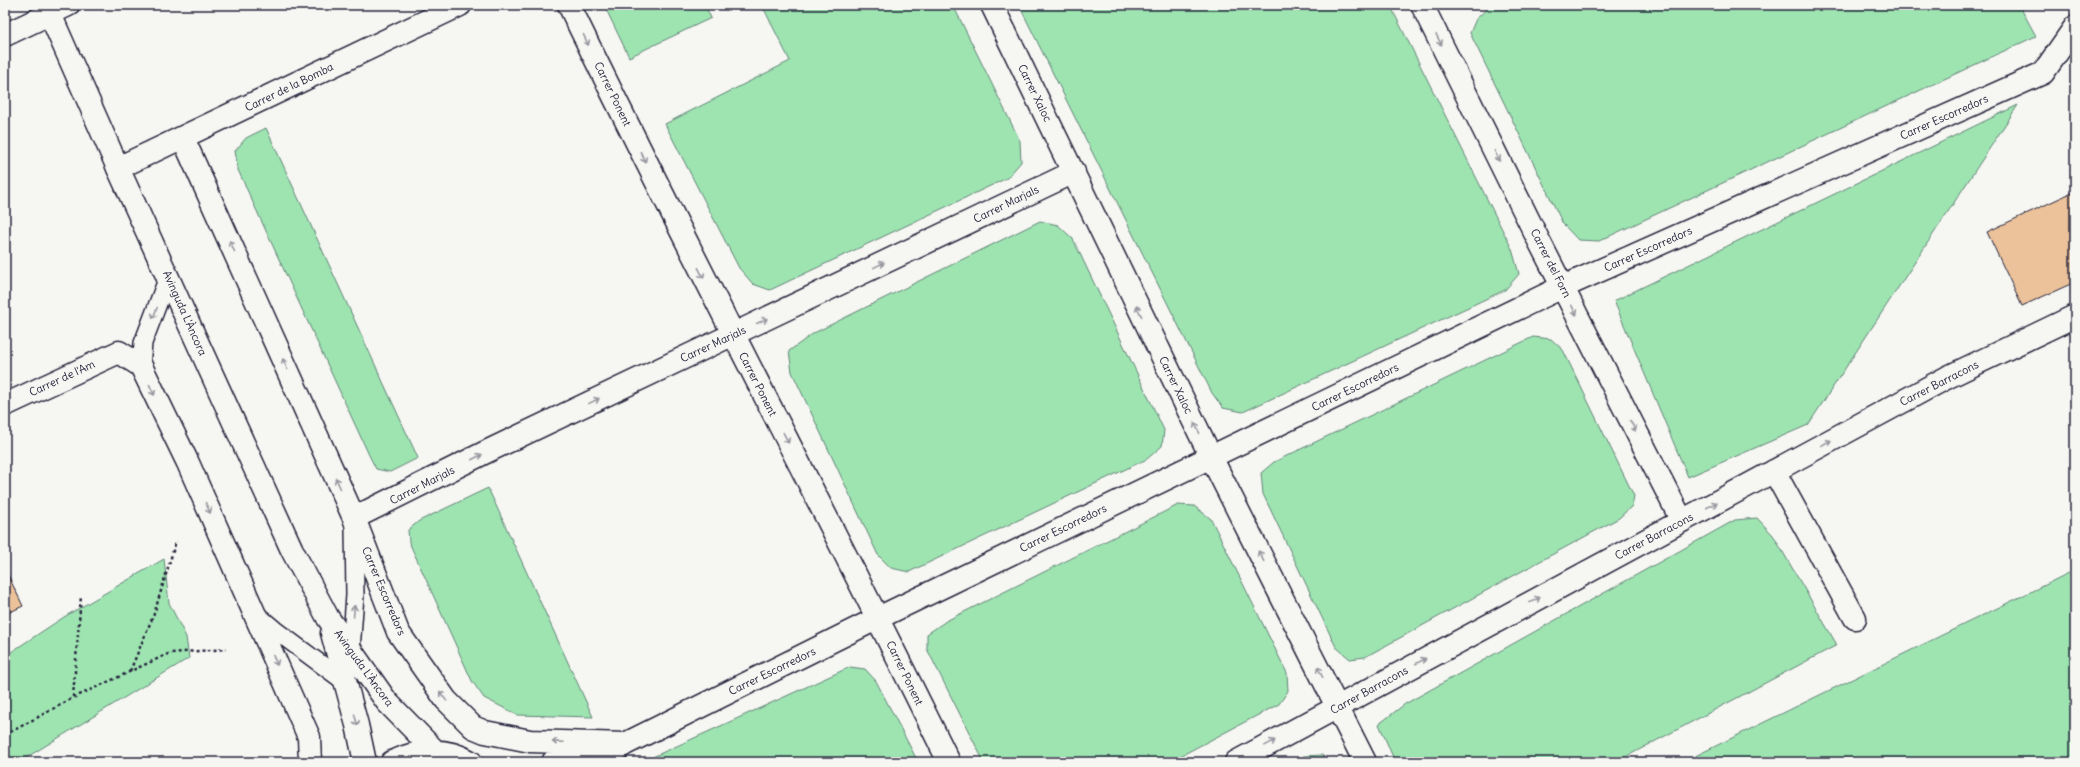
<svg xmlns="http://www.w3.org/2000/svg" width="2080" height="767" font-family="Delius,sans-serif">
<rect width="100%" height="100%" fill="#f6f6f2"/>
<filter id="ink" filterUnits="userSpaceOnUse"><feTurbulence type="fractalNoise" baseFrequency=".025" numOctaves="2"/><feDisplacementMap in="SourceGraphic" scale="8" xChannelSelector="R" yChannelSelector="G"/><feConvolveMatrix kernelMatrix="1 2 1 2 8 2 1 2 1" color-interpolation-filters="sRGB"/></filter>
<g filter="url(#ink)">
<path fill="#9ee4b1" stroke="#608376" d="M 604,5 L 708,5 L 706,7 L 711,18 L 629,57 Z
M 762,5 L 953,5 L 1020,141 L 1021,162 L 1007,178 L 770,290 L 753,284 L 739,268 L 665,124 L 790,61 Z
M 1019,5 L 1390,5 L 1512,249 L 1519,274 L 1505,290 L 1243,412 L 1223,408 L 1212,393 Z
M 1491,5 L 2019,5 L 2036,36 L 1599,241 L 1578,240 L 1563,224 L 1470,33 L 1476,19 Z
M 2018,105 L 1808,425 L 1688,477 L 1614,301 Z
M 266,128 L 418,458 L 390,472 L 376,469 L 369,455 L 238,170 L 235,151 L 246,138 Z
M 1040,221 L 1058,225 L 1073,239 L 1164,430 L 1162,446 L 1147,459 L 909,572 L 891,568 L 878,555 L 792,372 L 789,351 L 814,333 Z
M 1533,337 L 1551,339 L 1563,350 L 1634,496 L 1632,506 L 1619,518 L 1365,657 L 1350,659 L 1336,647 L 1263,494 L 1261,473 L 1274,462 Z
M 488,488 L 593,717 L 518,715 L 484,698 L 472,681 L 409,542 L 408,530 L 419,521 Z
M 1178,505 L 1194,506 L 1211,519 L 1287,673 L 1288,691 L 1279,704 L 1169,762 L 984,762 L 927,649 L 927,634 L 946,621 Z
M 1757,518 L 1773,535 L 1837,645 L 1616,762 L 1395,762 L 1379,724 L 1405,704 L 1735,520 Z
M 164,559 L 169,603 L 186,637 L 189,658 L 19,762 L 5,762 L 5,656 L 64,617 Z
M 2075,570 L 2075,762 L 1683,762 Z
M 850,667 L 865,669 L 876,681 L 918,762 L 644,761 Z
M 1322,755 L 1327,762 L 1293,762 L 1304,756 Z"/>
<path fill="#ecc29b" stroke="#22223b" d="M 2075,191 L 2075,282 L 2022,306 L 1987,232 Z
M 5,569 L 23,606 L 8,613 L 5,606 Z"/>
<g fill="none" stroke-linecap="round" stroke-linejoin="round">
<g stroke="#22223b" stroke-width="20">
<path id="service" d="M 141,366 L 143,343 L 168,277
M 256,614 L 275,630 L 345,682
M 351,650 L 355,595 L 354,527"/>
</g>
<g stroke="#22223b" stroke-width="25">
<path id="minor" d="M 569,5 C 692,259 825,509 949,762
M 992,5 L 1211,457 L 1365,762
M 1422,5 L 1537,237 L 1682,521
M 5,35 L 68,5
M 183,138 L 354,518 L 398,632 L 446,700 L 473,727 L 485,732 L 530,741 L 625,744
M 118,168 L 460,5
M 5,405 L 119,352 L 141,366 L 188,463 L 309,737 L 310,762
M 1774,471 L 1855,618
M 354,518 L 486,452 L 1074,172
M 553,762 L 599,750
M 597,762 L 625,744 L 878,618 L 1554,291 L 2043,73 L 2075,27
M 1236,762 L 1948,377 L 2075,316"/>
</g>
<g stroke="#22223b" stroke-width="25">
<path id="tertiary" d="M 46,5 L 118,168 L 292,550 L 328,618 L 387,702 L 435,751
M 332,633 L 357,725 L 365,762
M 392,762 C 418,750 446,747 471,762"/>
</g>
<path stroke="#22223b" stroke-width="2.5" stroke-dasharray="3 3" stroke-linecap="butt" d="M 130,671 L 154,614 L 176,541
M 73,697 L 81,596
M 5,735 L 73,698 L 170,653 L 226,649"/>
<use href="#service" stroke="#f6f6f2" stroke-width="17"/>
<use href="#minor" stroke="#f6f6f2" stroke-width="22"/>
<use href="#tertiary" stroke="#f6f6f2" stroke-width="22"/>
</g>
<defs><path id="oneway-shaft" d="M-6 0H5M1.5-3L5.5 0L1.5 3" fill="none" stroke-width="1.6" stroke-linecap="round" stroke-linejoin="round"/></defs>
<g stroke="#9797a0">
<use href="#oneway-shaft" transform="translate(586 40) rotate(64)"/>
<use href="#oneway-shaft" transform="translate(1439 40) rotate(63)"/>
<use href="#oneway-shaft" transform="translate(1497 156) rotate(64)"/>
<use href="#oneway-shaft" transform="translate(643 157) rotate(64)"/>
<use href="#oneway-shaft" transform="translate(232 246) rotate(-114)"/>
<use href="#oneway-shaft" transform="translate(879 265) rotate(-26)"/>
<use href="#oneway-shaft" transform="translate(701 273) rotate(63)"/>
<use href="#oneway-shaft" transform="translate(1574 310) rotate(63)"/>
<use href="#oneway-shaft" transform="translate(1139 311) rotate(-116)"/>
<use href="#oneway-shaft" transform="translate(155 313) rotate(112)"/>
<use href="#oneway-shaft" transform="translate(762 321) rotate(-25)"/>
<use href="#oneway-shaft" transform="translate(285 364) rotate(-114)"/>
<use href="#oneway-shaft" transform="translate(152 390) rotate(64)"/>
<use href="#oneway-shaft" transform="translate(594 401) rotate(-26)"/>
<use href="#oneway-shaft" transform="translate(1633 426) rotate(63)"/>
<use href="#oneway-shaft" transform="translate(1197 428) rotate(-116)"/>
<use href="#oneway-shaft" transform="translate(786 438) rotate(63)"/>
<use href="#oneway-shaft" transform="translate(1826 443) rotate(-28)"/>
<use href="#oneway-shaft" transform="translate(477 457) rotate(-27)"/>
<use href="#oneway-shaft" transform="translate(338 483) rotate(-114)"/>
<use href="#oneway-shaft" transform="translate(1712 505) rotate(-28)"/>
<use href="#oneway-shaft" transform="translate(208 508) rotate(66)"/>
<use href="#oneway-shaft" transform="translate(1261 556) rotate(-117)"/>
<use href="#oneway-shaft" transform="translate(1535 600) rotate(-28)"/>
<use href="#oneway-shaft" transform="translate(354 611) rotate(-86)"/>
<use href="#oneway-shaft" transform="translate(275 660) rotate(66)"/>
<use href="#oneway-shaft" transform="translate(1421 661) rotate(-28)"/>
<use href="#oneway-shaft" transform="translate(1320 672) rotate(-117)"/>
<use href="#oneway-shaft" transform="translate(443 696) rotate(-126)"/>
<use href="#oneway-shaft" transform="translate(356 720) rotate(75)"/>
<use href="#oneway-shaft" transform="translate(558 742) rotate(-178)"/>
<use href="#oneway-shaft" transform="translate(1270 743) rotate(-29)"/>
</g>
</g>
<g text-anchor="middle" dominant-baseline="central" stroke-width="3" stroke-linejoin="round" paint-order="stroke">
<g font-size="11" fill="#22223b" stroke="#f6f6f2">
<text transform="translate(289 87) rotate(-26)">Carrer de la Bomba</text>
<text transform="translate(1035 93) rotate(64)">Carrer Xaloc</text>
<text transform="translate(613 94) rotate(64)">Carrer Ponent</text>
<text transform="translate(1944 117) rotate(-24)">Carrer Escorredors</text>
<text transform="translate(1006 204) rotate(-26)">Carrer Marjals</text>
<text transform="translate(1648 249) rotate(-24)">Carrer Escorredors</text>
<text transform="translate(1551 263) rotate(63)">Carrer del Forn</text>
<text transform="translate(185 313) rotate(66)">Avinguda L'Àncora</text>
<text transform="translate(713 344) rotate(-25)">Carrer Marjals</text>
<text transform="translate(62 378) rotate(-25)">Carrer de l'Am</text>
<text transform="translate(1939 383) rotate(-27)">Carrer Barracons</text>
<text transform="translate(758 384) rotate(63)">Carrer Ponent</text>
<text transform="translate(1176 385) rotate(64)">Carrer Xaloc</text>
<text transform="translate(1355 387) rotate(-26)">Carrer Escorredors</text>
<text transform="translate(422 485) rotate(-27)">Carrer Marjals</text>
<text transform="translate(1063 528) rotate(-26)">Carrer Escorredors</text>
<text transform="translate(1654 536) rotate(-28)">Carrer Barracons</text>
<text transform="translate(384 591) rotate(67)">Carrer Escorredors</text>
<text transform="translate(364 668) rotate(54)">Avinguda L'Àncora</text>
<text transform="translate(772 671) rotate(-26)">Carrer Escorredors</text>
<text transform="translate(905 673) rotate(64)">Carrer Ponent</text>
<text transform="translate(1369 690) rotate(-29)">Carrer Barracons</text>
</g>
</g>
<rect width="2080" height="767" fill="none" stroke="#f6f6f2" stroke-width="20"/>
<rect x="10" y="10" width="2060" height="747" fill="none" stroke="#22223b" stroke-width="1.5" filter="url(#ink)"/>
</svg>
